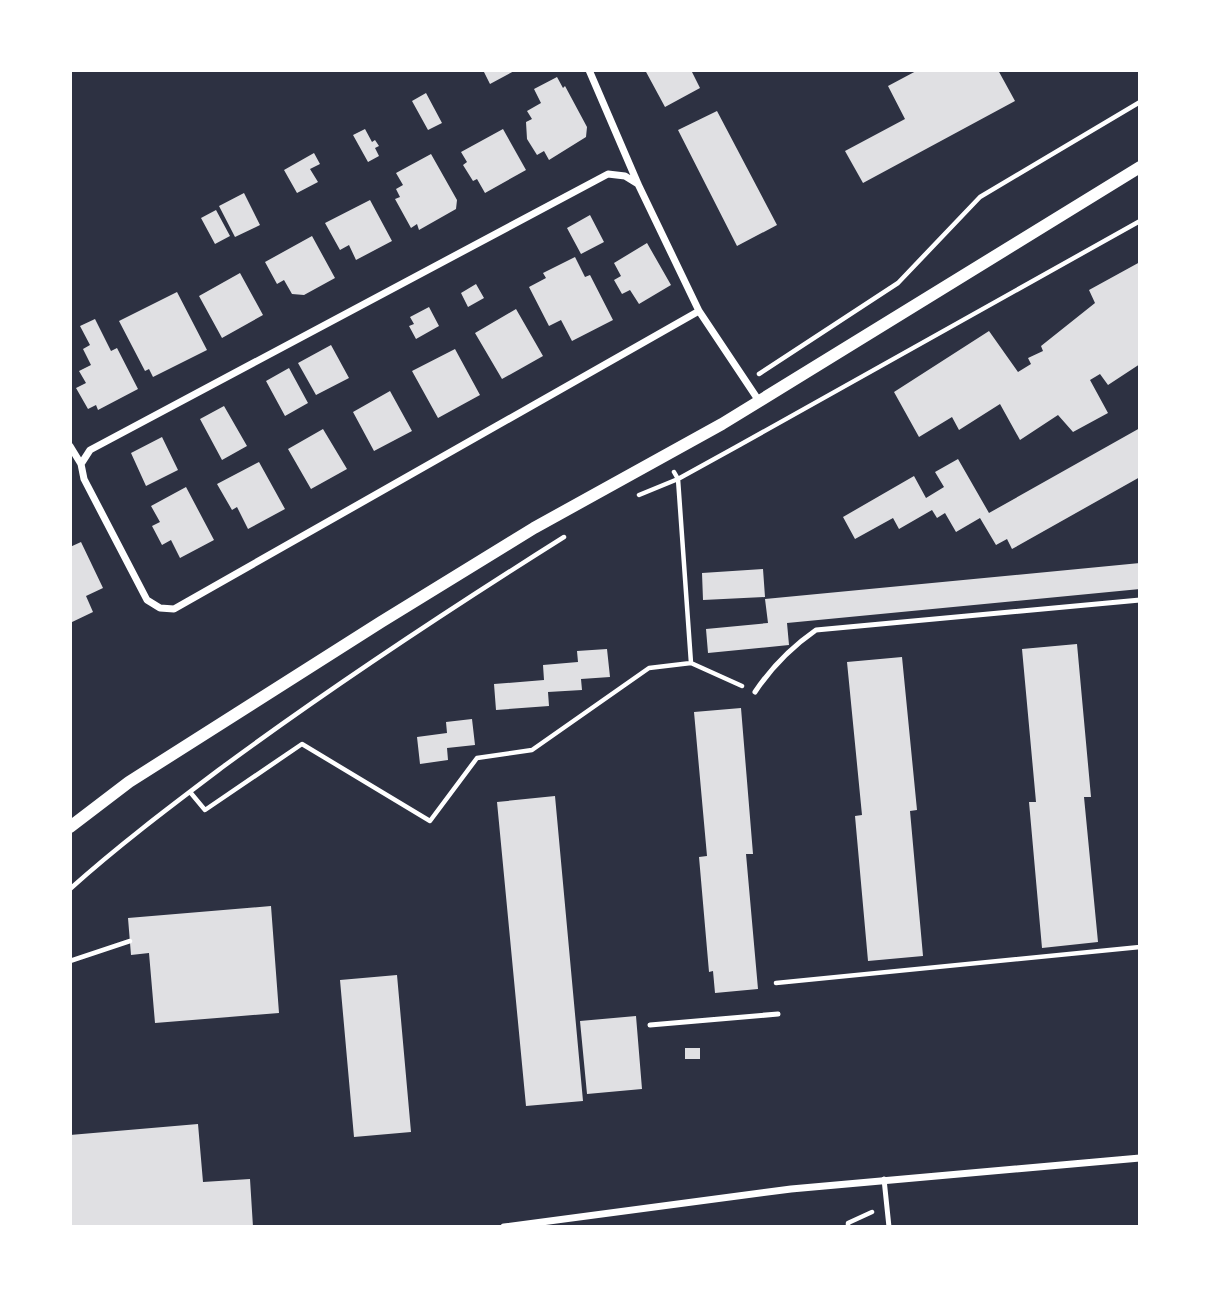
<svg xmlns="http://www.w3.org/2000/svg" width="1210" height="1297" font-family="'Public Sans',sans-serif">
<rect width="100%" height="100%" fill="#2d3142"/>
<path fill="#e0e0e3" d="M 483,70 L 516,70 L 490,84 Z
M 645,70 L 691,70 L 700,88 L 665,107 Z
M 918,70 L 998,70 L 1015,101 L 863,183 L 845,151 L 905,119 L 888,86 Z
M 557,77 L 563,88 L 565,86 L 587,127 L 586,137 L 549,160 L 544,151 L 537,155 L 527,139 L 526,122 L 532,119 L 527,111 L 541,103 L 534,89 Z
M 426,93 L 442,123 L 428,130 L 412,101 Z
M 717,111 L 777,225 L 737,246 L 678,130 Z
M 365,129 L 372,142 L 375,140 L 379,146 L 375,148 L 379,156 L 368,162 L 353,135 Z
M 503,129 L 526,170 L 485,193 L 477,179 L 473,181 L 463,165 L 467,162 L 461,152 Z
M 314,153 L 320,164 L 310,169 L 318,182 L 297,193 L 284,170 Z
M 431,154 L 457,200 L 456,209 L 419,230 L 417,224 L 411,228 L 395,199 L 400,197 L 396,189 L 403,185 L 396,173 Z
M 244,193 L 260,225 L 235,237 L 219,206 Z
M 370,200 L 392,241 L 356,260 L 349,245 L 340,250 L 325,223 Z
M 216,210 L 230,236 L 215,244 L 201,218 Z
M 590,215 L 604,242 L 581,254 L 567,228 Z
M 312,236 L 335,278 L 304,295 L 292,294 L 284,280 L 277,284 L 265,262 Z
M 647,243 L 671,285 L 639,304 L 630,290 L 622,294 L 614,280 L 621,276 L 614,263 Z
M 575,257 L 585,277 L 590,275 L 613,320 L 572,341 L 561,320 L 549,326 L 529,287 L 546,278 L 543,273 Z
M 1140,262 L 1140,364 L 1108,385 L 1100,374 L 1090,380 L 1108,413 L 1073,432 L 1058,415 L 1020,440 L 1000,404 L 959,430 L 952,417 L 919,437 L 894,392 L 989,331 L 1018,372 L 1031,364 L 1028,358 L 1043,351 L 1041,346 L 1095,303 L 1089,290 Z
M 240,273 L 263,315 L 222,338 L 199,296 Z
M 476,284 L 484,298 L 468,307 L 461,293 Z
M 177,292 L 207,350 L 153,377 L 149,369 L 145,371 L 119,321 Z
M 429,307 L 439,326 L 416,339 L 409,326 L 414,324 L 410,317 Z
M 516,309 L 543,356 L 502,379 L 475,333 Z
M 95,319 L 111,351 L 117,348 L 138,389 L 98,410 L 96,405 L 88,409 L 76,388 L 86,383 L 79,371 L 91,365 L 83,349 L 90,345 L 80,326 Z
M 331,345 L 349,378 L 316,395 L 298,363 Z
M 455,349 L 480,395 L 438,418 L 412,371 Z
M 289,368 L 308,403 L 285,416 L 266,381 Z
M 390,391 L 412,431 L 374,451 L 353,412 Z
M 224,406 L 247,446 L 222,460 L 200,419 Z
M 1140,428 L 1140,477 L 1012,549 L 1007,539 L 996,545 L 980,518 L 956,532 L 945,513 L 937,518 L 932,510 L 899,529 L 893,518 L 855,539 L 843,517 L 914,476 L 926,498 L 944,487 L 935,472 L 958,459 L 989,513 Z
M 323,429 L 347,469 L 311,489 L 288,449 Z
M 162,437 L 178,470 L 146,486 L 131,453 Z
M 259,462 L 285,509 L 248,529 L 237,507 L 232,510 L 217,484 Z
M 186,487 L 214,540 L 180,558 L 171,540 L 162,545 L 152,526 L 160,522 L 151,506 Z
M 81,542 L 103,588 L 86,596 L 93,612 L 70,623 L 70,547 Z
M 1140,563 L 1140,589 L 787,623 L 789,645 L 708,653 L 706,629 L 768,623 L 765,599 Z
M 763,569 L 765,597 L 703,600 L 702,573 Z
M 1077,644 L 1091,797 L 1084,797 L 1098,942 L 1042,948 L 1029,802 L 1036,802 L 1022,649 Z
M 607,649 L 610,677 L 581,679 L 582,690 L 548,692 L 549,706 L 496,710 L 494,684 L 544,680 L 543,665 L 578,662 L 577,651 Z
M 902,657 L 917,810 L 910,811 L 923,956 L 868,961 L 855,816 L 862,815 L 847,662 Z
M 741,708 L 753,854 L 746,854 L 758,989 L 715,993 L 713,971 L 709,972 L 699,857 L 707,856 L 694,712 Z
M 472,719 L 475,745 L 447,748 L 448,760 L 420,764 L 417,737 L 447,733 L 446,722 Z
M 555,796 L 583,1101 L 526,1106 L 497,802 Z
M 271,906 L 279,1013 L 155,1023 L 149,953 L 131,955 L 128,918 Z
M 397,975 L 411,1132 L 354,1137 L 340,980 Z
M 636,1016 L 642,1089 L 587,1094 L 580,1021 Z
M 685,1048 L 700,1048 L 700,1059 L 685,1059 Z
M 198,1124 L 203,1182 L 250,1179 L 253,1227 L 70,1227 L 70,1135 Z"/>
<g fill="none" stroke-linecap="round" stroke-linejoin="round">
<path stroke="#fff" stroke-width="4.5" d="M 759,374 L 898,283 L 980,197 L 1140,102
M 736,447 L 1140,221
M 736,447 L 678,479 L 691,663 L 742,686
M 639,495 L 678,479 L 674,472
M 190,792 L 205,810 L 302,744 L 430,821 L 477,758 L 532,750 L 649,668 L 691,663
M 70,889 C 119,845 171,806 224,766 C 334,685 448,610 564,537
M 70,961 L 130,941
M 776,983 L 1140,947
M 848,1227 L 848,1223 L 872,1212"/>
<path stroke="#fff" stroke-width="5" d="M 755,692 C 771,668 793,646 816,630 L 1140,600
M 650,1025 L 778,1014
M 884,1179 L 889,1227"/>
<path stroke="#fff" stroke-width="7" d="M 589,70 L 638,184 L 699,311 L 759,401
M 70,446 L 81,464 L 84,479 L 147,600 L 160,608 L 174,609 L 699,311
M 81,464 L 90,450 L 608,174 L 625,176 L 638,184
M 504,1227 L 791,1189 L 1140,1158"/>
<path stroke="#fff" stroke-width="12" d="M 70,827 L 129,782 L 381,622 L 534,528 L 722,424 L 1140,167"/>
</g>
<rect width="1210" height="1297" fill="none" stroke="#ffffff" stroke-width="144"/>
</svg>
